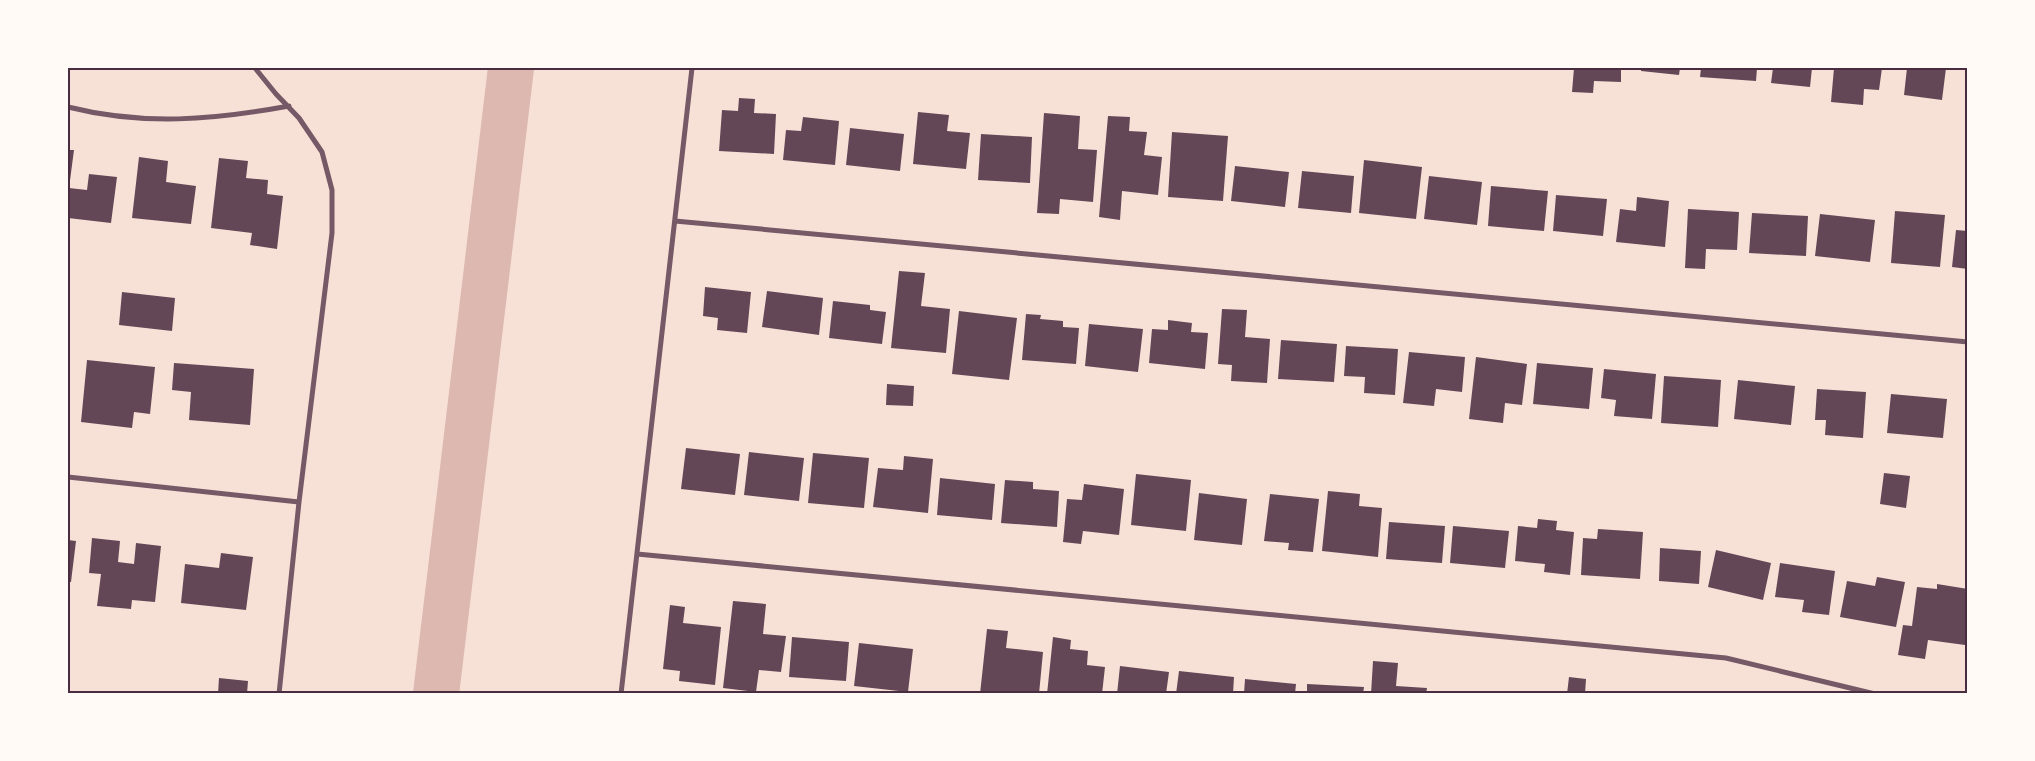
<svg xmlns="http://www.w3.org/2000/svg" width="2035" height="761" font-family="Raleway,sans-serif">
<rect width="100%" height="100%" fill="#f7e1d7"/>
<g fill="none" stroke-linecap="round" stroke-linejoin="round">
<path stroke="#dcb8b0" stroke-width="46" d="M 436,694 L 511,68"/>
</g>
<path fill="#644757" d="M 1574,68 L 1621,68 L 1621,82 L 1594,81 L 1593,93 L 1572,92 Z
M 1641,68 L 1680,68 L 1679,75 L 1641,71 Z
M 1701,68 L 1757,68 L 1756,81 L 1700,77 Z
M 1773,68 L 1812,68 L 1810,87 L 1771,83 Z
M 1834,68 L 1882,68 L 1879,90 L 1864,89 L 1863,105 L 1831,102 Z
M 1907,68 L 1946,68 L 1942,100 L 1904,95 Z
M 739,98 L 755,99 L 754,113 L 776,114 L 774,154 L 719,151 L 722,110 L 738,111 Z
M 918,112 L 949,115 L 947,131 L 970,133 L 966,169 L 913,164 Z
M 1044,113 L 1080,116 L 1078,149 L 1097,150 L 1093,202 L 1060,199 L 1059,214 L 1037,213 Z
M 1108,116 L 1130,117 L 1129,131 L 1147,132 L 1144,155 L 1162,157 L 1158,195 L 1122,191 L 1120,220 L 1099,217 Z
M 803,117 L 839,121 L 835,165 L 783,160 L 786,130 L 801,131 Z
M 850,128 L 904,134 L 900,171 L 846,165 Z
M 1172,132 L 1228,136 L 1223,201 L 1168,197 Z
M 981,134 L 1032,137 L 1030,183 L 978,180 Z
M 68,150 L 74,150 L 69,188 L 87,190 L 89,174 L 117,177 L 111,223 L 68,218 Z
M 139,157 L 168,161 L 166,182 L 196,186 L 191,224 L 132,218 Z
M 219,158 L 248,161 L 246,178 L 268,180 L 267,194 L 283,196 L 277,249 L 250,245 L 252,233 L 211,228 Z
M 1364,160 L 1422,167 L 1416,219 L 1359,213 Z
M 1235,166 L 1289,172 L 1285,207 L 1231,201 Z
M 1302,171 L 1354,176 L 1351,213 L 1298,208 Z
M 1429,176 L 1482,182 L 1477,225 L 1424,219 Z
M 1491,186 L 1548,191 L 1544,231 L 1488,226 Z
M 1556,195 L 1607,199 L 1603,236 L 1553,231 Z
M 1637,197 L 1669,201 L 1665,247 L 1616,242 L 1620,209 L 1636,211 Z
M 1688,209 L 1739,212 L 1737,250 L 1706,249 L 1705,269 L 1685,268 Z
M 1895,211 L 1945,215 L 1940,267 L 1891,263 Z
M 1752,213 L 1808,216 L 1806,256 L 1749,253 Z
M 1820,214 L 1875,220 L 1870,262 L 1815,256 Z
M 1956,230 L 1968,231 L 1968,269 L 1952,267 Z
M 899,271 L 925,273 L 921,306 L 950,309 L 946,353 L 891,348 Z
M 705,287 L 751,292 L 747,333 L 717,330 L 718,318 L 703,316 Z
M 767,291 L 823,298 L 819,335 L 762,327 Z
M 122,292 L 175,298 L 172,331 L 119,325 Z
M 833,301 L 870,305 L 870,310 L 886,312 L 882,344 L 829,338 Z
M 1222,309 L 1247,310 L 1245,337 L 1270,339 L 1267,383 L 1231,381 L 1232,365 L 1218,364 Z
M 959,311 L 1017,318 L 1009,380 L 952,374 Z
M 1026,314 L 1041,315 L 1040,319 L 1063,321 L 1063,327 L 1079,328 L 1076,364 L 1022,360 Z
M 1168,320 L 1192,323 L 1191,332 L 1208,333 L 1205,369 L 1149,363 L 1152,329 L 1168,330 Z
M 1089,324 L 1143,329 L 1138,372 L 1085,366 Z
M 1281,340 L 1337,344 L 1334,382 L 1278,379 Z
M 1346,346 L 1398,349 L 1395,395 L 1364,393 L 1365,377 L 1344,376 Z
M 1409,352 L 1465,357 L 1462,392 L 1436,389 L 1434,406 L 1403,403 Z
M 1476,357 L 1527,364 L 1522,405 L 1505,403 L 1503,423 L 1469,419 Z
M 87,360 L 155,367 L 150,414 L 134,412 L 132,428 L 81,422 Z
M 174,363 L 254,369 L 250,425 L 189,420 L 191,392 L 172,390 Z
M 1537,363 L 1593,368 L 1589,409 L 1533,404 Z
M 1604,369 L 1656,374 L 1652,419 L 1614,416 L 1616,400 L 1601,398 Z
M 1664,376 L 1721,380 L 1718,427 L 1661,423 Z
M 1738,380 L 1795,386 L 1791,425 L 1734,419 Z
M 887,384 L 914,386 L 913,406 L 886,405 Z
M 1817,389 L 1866,392 L 1863,438 L 1825,435 L 1826,420 L 1815,420 Z
M 1891,394 L 1947,399 L 1943,438 L 1887,433 Z
M 686,448 L 740,454 L 735,495 L 681,489 Z
M 749,452 L 804,458 L 799,501 L 744,495 Z
M 813,453 L 869,458 L 864,508 L 808,503 Z
M 904,456 L 933,459 L 928,513 L 873,507 L 878,468 L 903,470 Z
M 1884,473 L 1910,476 L 1906,508 L 1880,504 Z
M 1136,474 L 1191,480 L 1186,531 L 1131,525 Z
M 940,478 L 995,484 L 992,520 L 937,515 Z
M 1005,480 L 1033,482 L 1033,489 L 1059,491 L 1057,527 L 1001,523 Z
M 1084,484 L 1124,489 L 1119,535 L 1083,531 L 1081,544 L 1063,542 L 1067,499 L 1082,500 Z
M 1328,491 L 1360,494 L 1359,506 L 1382,508 L 1378,557 L 1322,551 Z
M 1199,493 L 1247,499 L 1242,545 L 1194,540 Z
M 1270,494 L 1319,499 L 1313,552 L 1288,550 L 1289,543 L 1264,541 Z
M 1538,519 L 1557,521 L 1556,530 L 1574,532 L 1570,575 L 1544,572 L 1545,564 L 1515,561 L 1518,526 L 1537,528 Z
M 1389,522 L 1445,526 L 1442,563 L 1386,559 Z
M 1453,526 L 1509,531 L 1505,568 L 1450,563 Z
M 1598,529 L 1643,532 L 1640,579 L 1581,575 L 1583,538 L 1597,539 Z
M 92,538 L 120,541 L 118,562 L 134,564 L 136,543 L 161,546 L 155,602 L 132,600 L 131,609 L 97,606 L 101,574 L 89,573 Z
M 68,540 L 76,541 L 71,582 L 68,582 Z
M 1660,548 L 1701,551 L 1699,584 L 1659,581 Z
M 1716,550 L 1771,563 L 1763,600 L 1708,587 Z
M 221,553 L 253,557 L 246,610 L 181,603 L 185,564 L 219,568 Z
M 1780,563 L 1835,571 L 1829,615 L 1802,612 L 1804,600 L 1775,597 Z
M 1877,577 L 1905,582 L 1896,627 L 1840,617 L 1847,581 L 1875,586 Z
M 1937,584 L 1968,589 L 1968,630 L 1965,645 L 1928,640 L 1925,659 L 1898,655 L 1903,625 L 1912,626 L 1917,587 L 1937,589 Z
M 733,601 L 766,604 L 763,634 L 786,636 L 781,672 L 759,670 L 756,692 L 723,688 Z
M 670,605 L 685,607 L 683,623 L 721,627 L 715,685 L 679,681 L 680,671 L 663,669 Z
M 987,629 L 1008,631 L 1006,648 L 1043,652 L 1039,694 L 980,694 Z
M 792,637 L 849,642 L 846,681 L 789,677 Z
M 1053,637 L 1071,640 L 1070,649 L 1088,651 L 1087,665 L 1105,667 L 1102,694 L 1047,694 Z
M 859,643 L 913,649 L 908,692 L 854,686 Z
M 1373,661 L 1398,663 L 1396,686 L 1427,688 L 1426,694 L 1371,694 Z
M 1120,666 L 1169,672 L 1166,694 L 1117,694 Z
M 1179,671 L 1234,677 L 1233,694 L 1176,694 Z
M 1569,677 L 1586,679 L 1585,694 L 1567,694 Z
M 219,678 L 248,681 L 247,694 L 218,694 Z
M 1245,679 L 1296,684 L 1295,694 L 1244,694 Z
M 1307,684 L 1364,687 L 1363,694 L 1307,694 Z"/>
<g fill="none" stroke-linecap="round" stroke-linejoin="round">
<path stroke="#755966" stroke-width="5" d="M 255,68 L 276,94 L 299,118 L 322,152 L 332,190 L 332,233 L 299,502 L 279,694
M 68,107 C 144,126 213,120 289,106
M 675,221 L 1968,342
M 68,477 L 299,502
M 637,554 L 1726,658 L 1875,694
M 621,694 L 692,68"/>
</g>
<rect width="2035" height="761" fill="none" stroke="#fffaf5" stroke-width="138"/>
<rect x="69" y="69" width="1897" height="623" fill="none" stroke="#4a2c40" stroke-width="2"/>
</svg>
